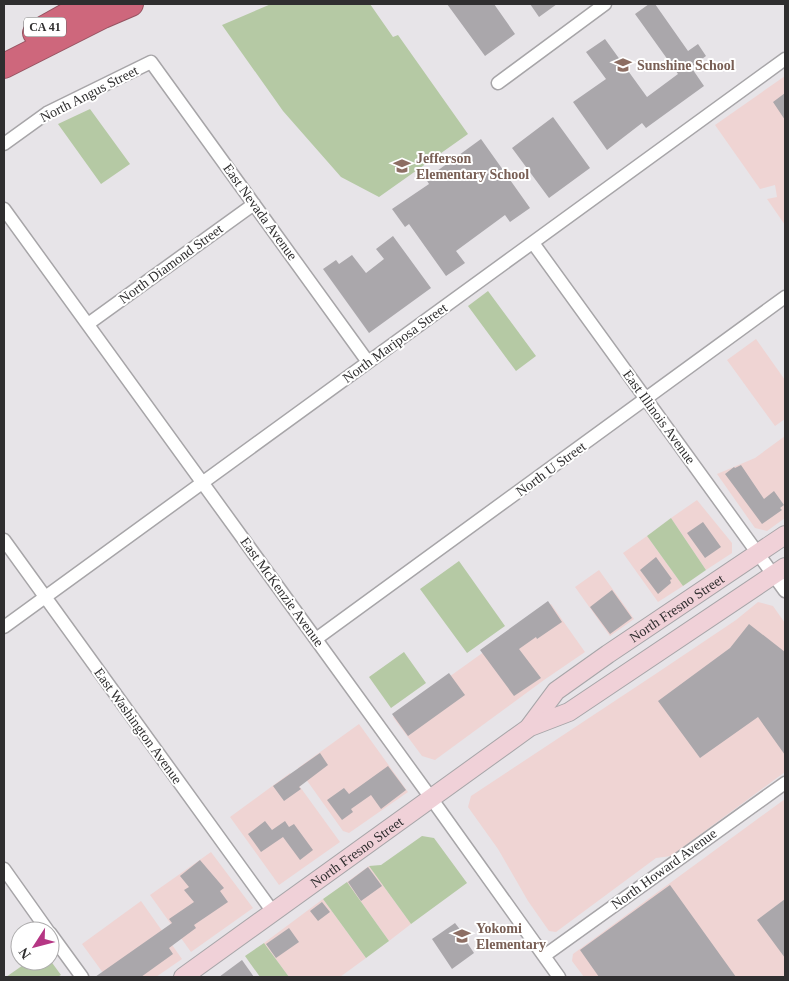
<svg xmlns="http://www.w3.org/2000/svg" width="789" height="981" font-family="Georgia,serif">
<rect width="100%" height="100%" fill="#e7e4e8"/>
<path fill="#efd4d3" d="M 785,76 L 785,225 L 767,199 L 777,197 L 775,185 L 760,189 L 715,125 Z
M 756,339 L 785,380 L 785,419 L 775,426 L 727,360 Z
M 785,436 L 785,518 L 767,531 L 755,528 L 717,474 L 755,458 Z
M 697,500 L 732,543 L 732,553 L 706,570 L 671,518 Z
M 647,536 L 683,586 L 658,602 L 623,553 Z
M 599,570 L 634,619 L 610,636 L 575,587 Z
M 758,602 L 773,606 L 785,623 L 785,772 L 671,856 L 656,858 L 556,932 L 549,931 L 528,901 L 498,849 L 468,807 L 471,796 L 654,675 L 736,620 Z
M 551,604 L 585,652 L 544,680 L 435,760 L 422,756 L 393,717 Z
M 359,724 L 408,792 L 349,833 L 343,831 L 298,768 Z
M 290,773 L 340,842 L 279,885 L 230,817 Z
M 785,799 L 785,977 L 584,977 L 572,961 L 573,954 Z
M 211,852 L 253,908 L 191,952 L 150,895 Z
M 369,866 L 411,924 L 389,941 L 347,882 Z
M 323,899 L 366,958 L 340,977 L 289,977 L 264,943 Z
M 141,901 L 182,959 L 156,977 L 106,977 L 82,944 Z"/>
<path fill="#b5c9a4" d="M 271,4 L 370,4 L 393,37 L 398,35 L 468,134 L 379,197 L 341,177 L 283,111 L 222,25 Z
M 90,109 L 130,164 L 101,184 L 58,124 Z
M 488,291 L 536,356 L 516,371 L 468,306 Z
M 671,518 L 706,570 L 683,586 L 647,536 Z
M 459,561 L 505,626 L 467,653 L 420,589 Z
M 404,652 L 426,683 L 391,708 L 369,677 Z
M 422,836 L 434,838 L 467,883 L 411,924 L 369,866 L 381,865 Z
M 347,882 L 389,941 L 366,958 L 323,899 Z
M 264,943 L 289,977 L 260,977 L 245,956 Z
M 50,960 L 61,975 L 57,977 L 6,977 L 29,961 Z"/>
<path fill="#aaa7ab" d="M 447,4 L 494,4 L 515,34 L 485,56 Z
M 530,4 L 557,4 L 539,17 Z
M 649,4 L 655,4 L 688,51 L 698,44 L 706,56 L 691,67 L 704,86 L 646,128 L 642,123 L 607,150 L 573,102 L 606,79 L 586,52 L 605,39 L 647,97 L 678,74 L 635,14 Z
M 785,93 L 785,120 L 773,102 Z
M 553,117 L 590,168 L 549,198 L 512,148 Z
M 481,139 L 530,208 L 510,222 L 505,215 L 456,251 L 465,263 L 446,276 L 409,224 L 405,227 L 392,209 L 429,184 L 426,179 Z
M 393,236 L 431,288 L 369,333 L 323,269 L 336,260 L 339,264 L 352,255 L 366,273 L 384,259 L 376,249 Z
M 741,465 L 764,499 L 774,491 L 784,505 L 780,508 L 782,510 L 762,524 L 725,474 L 734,467 L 735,468 Z
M 703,522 L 721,547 L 705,558 L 687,533 Z
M 656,557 L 672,579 L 670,580 L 671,583 L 658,594 L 640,570 Z
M 612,590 L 632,618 L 610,634 L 590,607 Z
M 548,601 L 562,622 L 537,639 L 536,637 L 519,649 L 541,678 L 514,696 L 480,650 Z
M 749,624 L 785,652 L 785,755 L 758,717 L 700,758 L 658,701 L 730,648 Z
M 449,673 L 465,695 L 408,736 L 392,714 Z
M 320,753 L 328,765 L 299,787 L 301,789 L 284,801 L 273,786 Z
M 388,766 L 406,790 L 381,809 L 371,795 L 351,809 L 353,812 L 342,820 L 327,800 L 344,788 L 349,794 Z
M 265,821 L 272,830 L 285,821 L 289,827 L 294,824 L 313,850 L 300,860 L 283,837 L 261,852 L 248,834 Z
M 200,860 L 224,888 L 220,891 L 228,902 L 194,925 L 196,928 L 169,948 L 173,954 L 141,977 L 95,977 L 172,923 L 169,919 L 194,902 L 184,890 L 189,887 L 180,876 Z
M 368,867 L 382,886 L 361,901 L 348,882 Z
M 670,885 L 736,977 L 599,977 L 580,950 Z
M 785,899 L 785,958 L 757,920 Z
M 322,902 L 330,912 L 318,921 L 310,911 Z
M 455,923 L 468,940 L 466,941 L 474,953 L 452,969 L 432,939 Z
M 289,928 L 299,942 L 276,958 L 266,944 Z
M 242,960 L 254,977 L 219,977 Z"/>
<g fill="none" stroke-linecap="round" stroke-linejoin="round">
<g stroke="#a7a5a8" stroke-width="15">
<path id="street" d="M 498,83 L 605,4
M 4,144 L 47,113 L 151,62 L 368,362
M 4,209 L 431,798 L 559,977
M 533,243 L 785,591
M 88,324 L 254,204
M 4,540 L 273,912
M 4,627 L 785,59
M 316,639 L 785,297
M 4,869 L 48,931
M 50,933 L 82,977
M 544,956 L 785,783"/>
</g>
<g stroke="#a7a5a8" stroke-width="20">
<g id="secondary">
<path id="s1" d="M 530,726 L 556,691 L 608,654 L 785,535"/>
<path id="s2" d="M 183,977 L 530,727 L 569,712 L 785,567"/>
</g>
</g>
<g stroke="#965361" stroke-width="26">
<path id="highway" d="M 35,33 L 87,4
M 4,66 L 103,16 L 131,4"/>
</g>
<use href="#street" stroke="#fff" stroke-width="12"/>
<use href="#secondary" stroke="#f0d1d8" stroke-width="18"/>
<use href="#highway" stroke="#ce677c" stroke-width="24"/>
</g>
<defs>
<g id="school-bare" transform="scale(1.35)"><path d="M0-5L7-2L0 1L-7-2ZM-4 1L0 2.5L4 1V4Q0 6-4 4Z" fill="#8d6e63" stroke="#fff" stroke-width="2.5" paint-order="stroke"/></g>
</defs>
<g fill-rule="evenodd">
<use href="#school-bare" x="623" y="65"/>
<use href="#school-bare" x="402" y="166"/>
<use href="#school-bare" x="462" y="936"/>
</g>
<g text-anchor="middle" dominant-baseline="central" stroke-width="4" stroke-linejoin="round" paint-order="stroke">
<rect fill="#fff" stroke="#6d6d6d" stroke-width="1" x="24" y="17.5" width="42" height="19" rx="4"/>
<g font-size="12" font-weight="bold" fill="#2f2e2f">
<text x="45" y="27">CA 41</text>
</g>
<g font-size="14" font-weight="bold" fill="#785e54" stroke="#fff" text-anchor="start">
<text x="637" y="65">Sunshine School</text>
<text x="416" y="158">Jefferson<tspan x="416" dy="16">Elementary School</tspan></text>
<text x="476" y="928">Yokomi<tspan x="476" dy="16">Elementary</tspan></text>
</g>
<g font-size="14" fill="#2f2e2f" stroke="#fff">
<text transform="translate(89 94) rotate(-27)">North Angus Street</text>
<text transform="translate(260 212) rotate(54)">East Nevada Avenue</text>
<text transform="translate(171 264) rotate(-36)">North Diamond Street</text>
<text transform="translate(395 343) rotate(-36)">North Mariposa Street</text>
<text transform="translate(659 417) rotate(54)">East Illinois Avenue</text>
<text transform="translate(551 469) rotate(-36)">North U Street</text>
<text transform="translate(282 592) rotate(54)">East McKenzie Avenue</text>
<text stroke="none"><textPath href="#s1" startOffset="190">North Fresno Street</textPath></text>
<text transform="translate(138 726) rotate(54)">East Washington Avenue</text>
<text stroke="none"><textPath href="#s2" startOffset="214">North Fresno Street</textPath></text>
<text transform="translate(664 869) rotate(-36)">North Howard Avenue</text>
</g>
</g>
<rect width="789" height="981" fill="none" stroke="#2f2e2f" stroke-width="10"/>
<g transform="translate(35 946) rotate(234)"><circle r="24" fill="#ffffff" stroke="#acabac"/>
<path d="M0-4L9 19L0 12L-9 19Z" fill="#b53684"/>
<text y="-8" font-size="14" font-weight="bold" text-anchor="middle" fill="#2f2e2f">N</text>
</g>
</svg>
